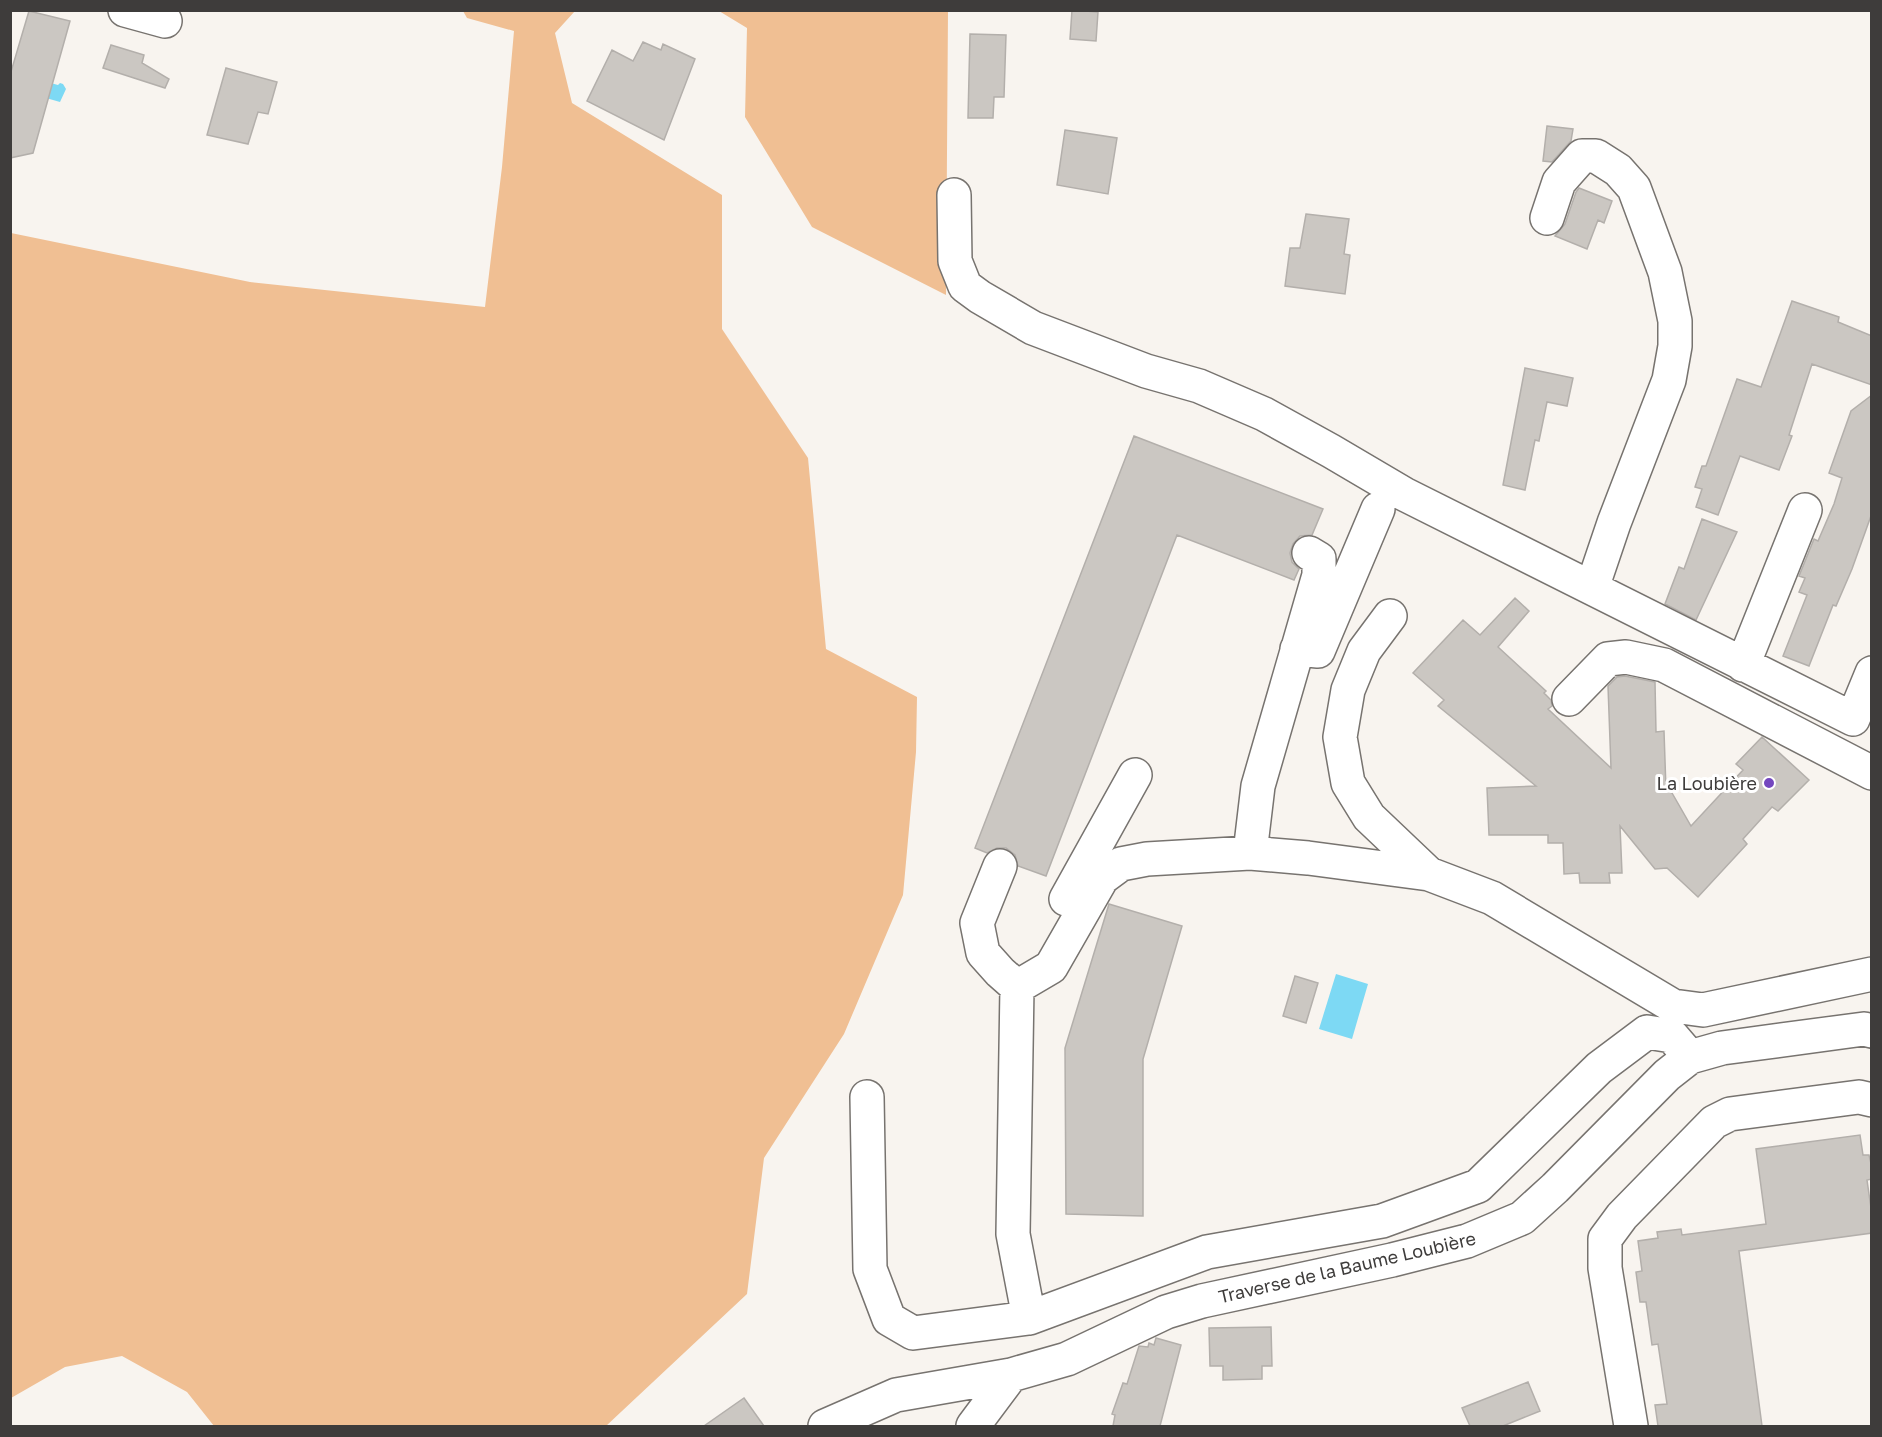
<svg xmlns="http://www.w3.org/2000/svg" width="1882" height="1437" font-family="'Golos Text',sans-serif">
<rect width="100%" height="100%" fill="#f8f4ef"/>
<path fill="#f0bf93" d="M 463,11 L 575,11 L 555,33 L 572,103 L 722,195 L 722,329 L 808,458 L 826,649 L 917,697 L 916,752 L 903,895 L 844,1034 L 764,1158 L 747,1294 L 606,1426 L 214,1426 L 187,1392 L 122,1356 L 65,1367 L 11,1398 L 11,233 L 250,282 L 485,307 L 502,167 L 514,31 L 467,18 Z
M 719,11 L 948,11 L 946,295 L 812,227 L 745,117 L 747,28 Z"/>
<path fill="#7dd9f4" d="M 36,79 L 58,85 L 60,83 L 63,84 L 66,89 L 60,102 L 32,94 Z
M 1336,974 L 1368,984 L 1352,1039 L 1319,1029 Z"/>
<path fill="#cbc7c2" stroke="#b3afab" stroke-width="1.5" d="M 1072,10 L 1098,12 L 1096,41 L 1070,39 Z
M 29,11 L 70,21 L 33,153 L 10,158 L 10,75 Z
M 970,34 L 1006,35 L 1004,97 L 994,97 L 993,118 L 968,118 Z
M 643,42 L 661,50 L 663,44 L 695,59 L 664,140 L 587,101 L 612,50 L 633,61 Z
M 111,45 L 144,55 L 142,63 L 169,79 L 165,88 L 103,68 Z
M 226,68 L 277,82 L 268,114 L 258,112 L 248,144 L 207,135 Z
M 1547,126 L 1573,129 L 1571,141 L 1552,162 L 1543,161 Z
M 1065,130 L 1117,138 L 1108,194 L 1057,185 Z
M 1579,188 L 1612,201 L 1604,223 L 1598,220 L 1587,249 L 1555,236 L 1565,224 L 1576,192 Z
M 1306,214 L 1349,219 L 1344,254 L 1350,255 L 1345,294 L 1285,286 L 1290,248 L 1300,248 Z
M 1792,301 L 1839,317 L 1838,322 L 1872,336 L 1872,385 L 1812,364 L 1789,435 L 1792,436 L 1779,470 L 1740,456 L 1718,515 L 1696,507 L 1702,489 L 1695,487 L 1702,466 L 1706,466 L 1737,379 L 1761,387 Z
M 1525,368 L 1573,378 L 1567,406 L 1547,402 L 1539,441 L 1535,440 L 1525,490 L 1503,485 Z
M 1872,395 L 1872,513 L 1852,569 L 1836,606 L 1833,605 L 1809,666 L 1783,656 L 1807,595 L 1799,592 L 1805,578 L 1799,576 L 1814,539 L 1818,541 L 1834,504 L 1842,478 L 1829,473 L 1851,411 Z
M 1134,436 L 1323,509 L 1312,535 L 1300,536 L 1293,544 L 1290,553 L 1292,562 L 1299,569 L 1294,580 L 1177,535 L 1046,876 L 1018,866 L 1015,855 L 1006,848 L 997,848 L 987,853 L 975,848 Z
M 1702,519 L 1737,532 L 1696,620 L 1665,604 L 1679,567 L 1684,569 Z
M 1515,598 L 1529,611 L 1498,647 L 1546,691 L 1544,693 L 1551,700 L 1552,706 L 1548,709 L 1611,768 L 1608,686 L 1617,677 L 1625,676 L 1655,682 L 1656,732 L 1664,731 L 1666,790 L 1672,793 L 1691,826 L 1743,770 L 1736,764 L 1762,737 L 1809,780 L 1778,811 L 1772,807 L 1743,839 L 1747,844 L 1698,897 L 1667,868 L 1655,869 L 1620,826 L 1622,873 L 1609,873 L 1610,883 L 1580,883 L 1579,873 L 1564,874 L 1563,843 L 1548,843 L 1548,835 L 1489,835 L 1487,788 L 1536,786 L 1438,706 L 1444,700 L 1413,673 L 1463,620 L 1480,635 Z
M 1109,904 L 1182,926 L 1143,1059 L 1143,1216 L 1066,1214 L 1065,1048 Z
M 1295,976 L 1318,983 L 1306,1023 L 1283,1016 Z
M 1860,1135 L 1863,1155 L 1869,1155 L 1872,1168 L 1872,1179 L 1867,1180 L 1872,1215 L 1872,1233 L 1739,1251 L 1762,1426 L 1658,1426 L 1655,1405 L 1667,1404 L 1658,1344 L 1652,1345 L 1646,1302 L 1640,1302 L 1636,1272 L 1642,1271 L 1638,1241 L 1658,1238 L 1657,1232 L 1681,1229 L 1682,1235 L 1766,1224 L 1756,1149 Z
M 1271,1327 L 1272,1366 L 1262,1366 L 1262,1379 L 1223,1380 L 1223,1366 L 1210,1366 L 1209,1328 Z
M 1156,1338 L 1181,1345 L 1160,1426 L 1113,1426 L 1115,1415 L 1112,1414 L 1123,1383 L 1127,1384 L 1139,1346 L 1148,1347 L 1149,1343 L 1154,1345 Z
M 1528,1382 L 1540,1411 L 1503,1426 L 1470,1426 L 1462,1408 Z
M 744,1398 L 764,1426 L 704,1426 Z"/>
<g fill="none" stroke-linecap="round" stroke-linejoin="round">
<g stroke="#77736f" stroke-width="36">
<path id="minor" d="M 125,10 L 165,21
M 954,195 L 955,261 L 965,286 L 980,297 L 1033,328 L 1146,371 L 1199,386 L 1264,414 L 1331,451 L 1404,494 L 1853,719 L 1872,673
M 1547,218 L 1559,182 L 1582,156 L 1596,156 L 1618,170 L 1634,188 L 1665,272 L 1675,321 L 1675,346 L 1669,380 L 1614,523 L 1592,588
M 1390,616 L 1364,651 L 1348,690 L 1340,737 L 1348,783 L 1369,817 L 1429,874
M 1297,649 L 1318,651 L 1378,509
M 1743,665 L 1805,510
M 1569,699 L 1608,659 L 1626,657 L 1664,665 L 1872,773
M 1250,853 L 1258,786 L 1319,575 L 1319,559 L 1309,553
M 1000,866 L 977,923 L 983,953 L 1000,972 L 1017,987 L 1013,1234 L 1029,1318
M 1066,899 L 1135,775
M 1017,987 L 1051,967 L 1102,878 L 1121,864 L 1147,859 L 1250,853 L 1308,858 L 1429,874 L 1492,898 L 1673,1006 L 1703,1010 L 1872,974
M 867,1097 L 870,1269 L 889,1319 L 913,1333 L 1029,1318 L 1207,1252 L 1382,1221 L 1478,1186 L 1599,1068 L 1647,1032 L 1672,1036 L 1690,1057
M 825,1426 L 896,1395 L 1011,1375
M 973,1426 L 1011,1375 L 1067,1359 L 1166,1312 L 1202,1301 L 1392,1260 L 1467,1241 L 1522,1218 L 1555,1188 L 1667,1075 L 1690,1057 L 1722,1048 L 1864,1029 L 1872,1031
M 1631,1426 L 1605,1268 L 1605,1239 L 1622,1216 L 1714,1122 L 1730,1114 L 1859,1097 L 1872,1100"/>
</g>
<use href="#minor" stroke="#fff" stroke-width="33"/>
</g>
<circle fill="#7447bf" stroke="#fff" stroke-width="2" cx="1769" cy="783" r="6"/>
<g text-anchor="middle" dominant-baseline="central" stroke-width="6" stroke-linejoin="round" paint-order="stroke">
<g font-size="18" fill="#3e3c3b" stroke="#fff" text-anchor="end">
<text x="1757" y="783">La Loubière</text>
</g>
<g font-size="18" fill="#3e3c3b" stroke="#fff">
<text transform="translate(1347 1267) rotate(-13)">Traverse de la Baume Loubière</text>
</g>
</g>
<rect width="1882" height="1437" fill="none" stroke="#3e3c3b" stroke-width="24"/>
</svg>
